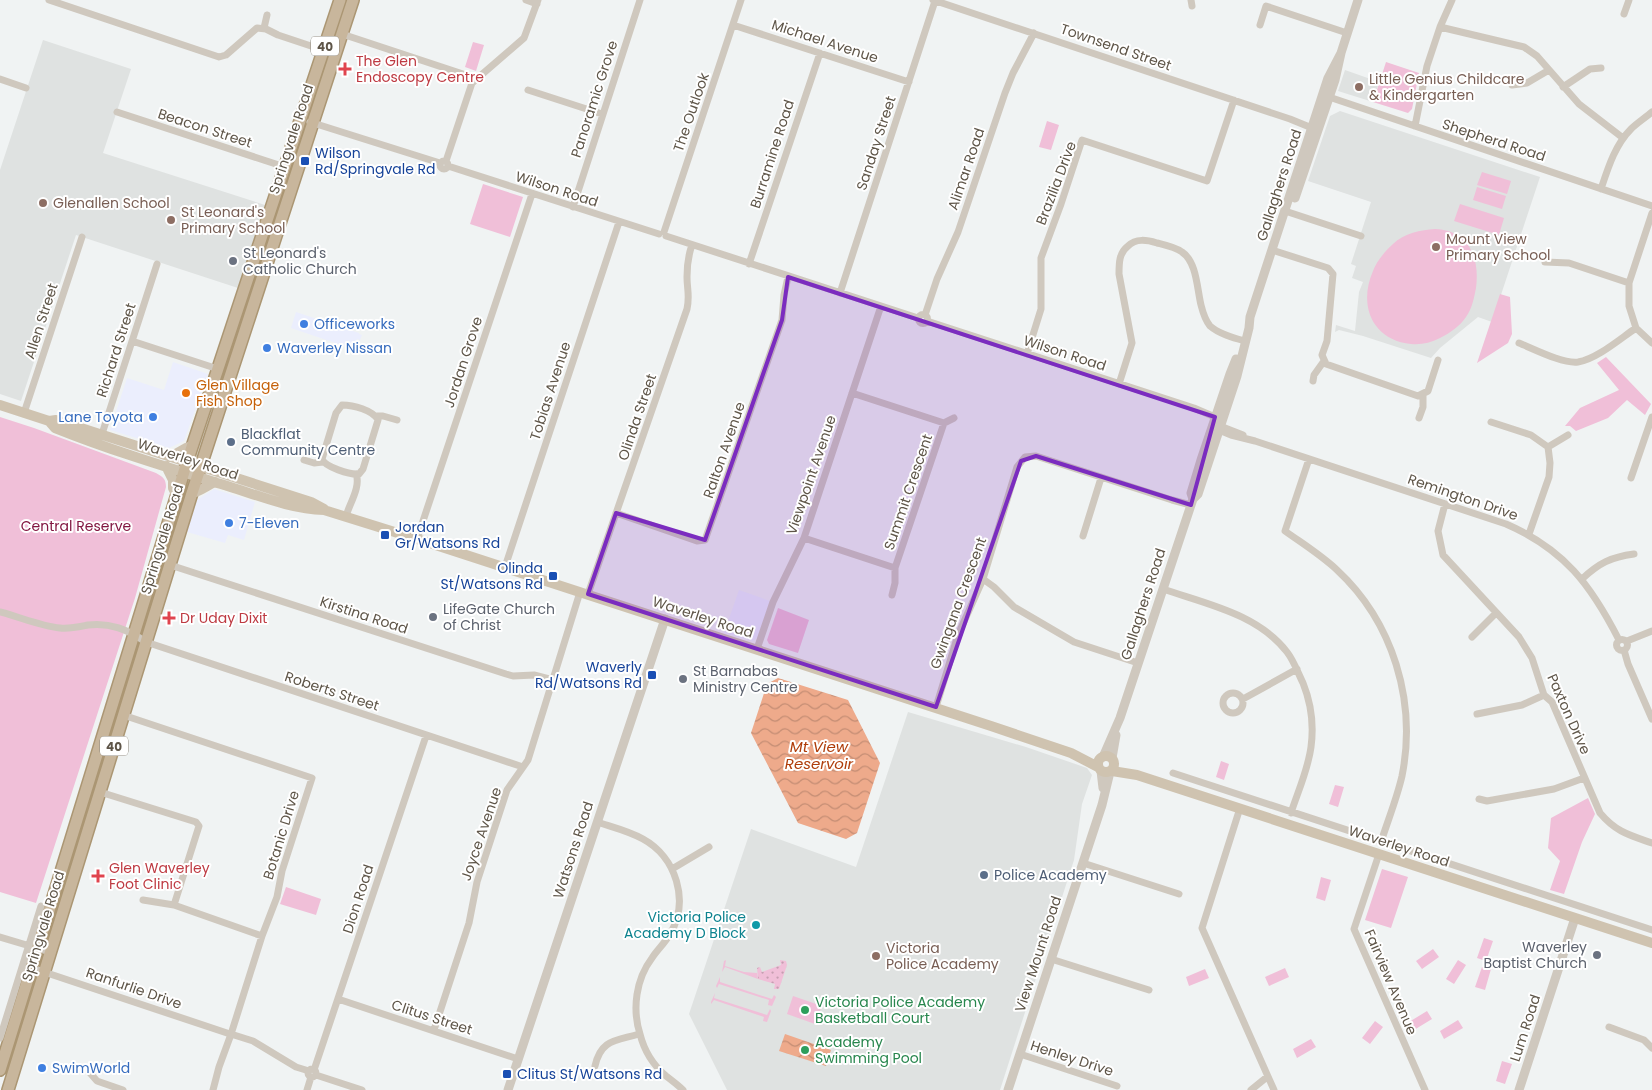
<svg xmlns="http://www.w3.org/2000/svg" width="1652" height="1090" font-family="Poppins,sans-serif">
<defs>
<pattern id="grass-dots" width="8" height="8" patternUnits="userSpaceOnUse" patternTransform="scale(1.25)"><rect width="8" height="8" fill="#f0bfd8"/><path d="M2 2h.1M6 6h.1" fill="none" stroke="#c69eb1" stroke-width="1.8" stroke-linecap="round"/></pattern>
<pattern id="water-waves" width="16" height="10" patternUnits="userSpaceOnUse" patternTransform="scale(1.25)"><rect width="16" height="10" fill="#eeaa8b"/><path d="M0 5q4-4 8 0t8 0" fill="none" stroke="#c48d74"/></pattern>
</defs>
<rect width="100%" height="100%" fill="#f0f3f3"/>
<path fill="#ebeefd" d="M 296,312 L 359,333 L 359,334 L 362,335 L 360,340 L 357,339 L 353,349 L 291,328 Z
M 173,362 L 208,374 L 184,441 L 169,448 L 110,430 L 127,378 L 164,390 Z
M 214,489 L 255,502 L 244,540 L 228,535 L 225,543 L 187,532 L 197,500 Z
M 739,590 L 770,601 L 758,637 L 753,641 L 724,633 Z"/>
<path fill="#dfe2e1" d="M 43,40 L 131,69 L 103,153 L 265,205 L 238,288 L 76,235 L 21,401 L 0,394 L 0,170 Z
M 1345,70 L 1379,82 L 1373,102 L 1338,91 Z
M 1340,111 L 1540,177 L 1492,322 L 1478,317 L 1440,348 L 1431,358 L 1363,336 L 1339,330 L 1335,332 L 1336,325 L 1355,331 L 1359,292 L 1363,282 L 1352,278 L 1356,266 L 1351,264 L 1371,202 L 1308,181 L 1330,116 Z
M 908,712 L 1026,747 L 1087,768 L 1092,775 L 1082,804 L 1074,860 L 1000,1090 L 727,1090 L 689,1014 L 751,829 L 856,867 Z"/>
<path fill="url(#grass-dots)" d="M 780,960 L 786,961 L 787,965 L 779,989 L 774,989 L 775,984 L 758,979 L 757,968 L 760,967 L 762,972 L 781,965 Z"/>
<path fill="#f0bfd8" d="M 473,42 L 484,45 L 476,71 L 465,67 Z
M 1386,62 L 1419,73 L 1412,109 L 1408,113 L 1373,102 Z
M 1047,121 L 1059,125 L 1051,150 L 1039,147 Z
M 1482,172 L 1511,181 L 1507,194 L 1477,185 Z
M 483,184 L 523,197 L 510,237 L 470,224 Z
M 1477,187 L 1506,196 L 1502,209 L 1473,200 Z
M 1460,204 L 1504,218 L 1499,235 L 1454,221 Z
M 1435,229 C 1469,230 1480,258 1476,288 C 1474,298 1472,309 1466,317 C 1460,326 1450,333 1440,338 C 1430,343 1421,345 1411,344 C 1372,340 1358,305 1373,271 C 1376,262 1386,250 1393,244 C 1404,233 1421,230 1435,229 Z
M 1500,294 L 1510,297 L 1512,334 L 1508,343 L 1477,363 Z
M 1606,357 L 1651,404 L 1645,415 L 1627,400 L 1608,418 L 1576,431 L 1570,426 L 1565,426 L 1580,408 L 1619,390 L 1597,363 Z
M 0,417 L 34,428 L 156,473 C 163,477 166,479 166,487 L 135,598 L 36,903 L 0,892 Z
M 778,608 L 809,620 L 798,653 L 769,644 L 767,640 Z
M 1221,761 L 1229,764 L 1224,780 L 1216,777 Z
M 1335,785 L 1344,787 L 1338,807 L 1329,804 Z
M 1588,798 L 1595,814 L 1582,842 L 1564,894 L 1550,890 L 1560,861 L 1548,848 L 1551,818 Z
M 1382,869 L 1408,877 L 1391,928 L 1365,920 Z
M 1321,877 L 1331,880 L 1325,901 L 1316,898 Z
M 286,887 L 321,899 L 316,915 L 280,904 Z
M 1484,938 L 1493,941 L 1486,961 L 1477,958 Z
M 1433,949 L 1439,957 L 1422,969 L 1416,961 Z
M 726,960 L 725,966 L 744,972 L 757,973 L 758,979 L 725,967 L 722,972 L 724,961 Z
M 1458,960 L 1466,965 L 1454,984 L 1446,979 Z
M 1482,967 L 1491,969 L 1485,990 L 1475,987 Z
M 1285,968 L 1289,977 L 1269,986 L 1265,977 Z
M 1205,969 L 1209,978 L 1189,986 L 1186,977 Z
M 720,977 L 720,982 L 772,999 L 774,995 L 776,997 L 772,1006 L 768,1005 L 769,1000 L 719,984 L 717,988 L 716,986 Z
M 715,993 L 714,998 L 767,1015 L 770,1009 L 771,1011 L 767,1022 L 763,1021 L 764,1017 L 714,1000 L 711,1004 L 711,1002 Z
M 793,996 L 822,1006 L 815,1024 L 787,1014 Z
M 1427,1011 L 1432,1019 L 1414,1030 L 1409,1022 Z
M 1458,1020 L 1463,1028 L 1444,1039 L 1440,1031 Z
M 1375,1021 L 1383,1027 L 1370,1044 L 1362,1038 Z
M 1311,1039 L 1316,1047 L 1297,1058 L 1293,1049 Z
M 1502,1061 L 1512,1064 L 1505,1084 L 1496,1081 Z"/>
<path fill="url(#water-waves)" d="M 778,678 L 848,700 L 880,763 L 857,833 L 846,839 L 798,823 L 751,733 L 767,684 Z
M 785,1034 L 831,1050 L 826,1066 L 779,1051 Z"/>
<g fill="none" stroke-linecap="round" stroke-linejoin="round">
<g stroke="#ab9673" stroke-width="14">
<path id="trunk" d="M 0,1070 L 187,462 L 340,0
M 8,1090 L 192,493 L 353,0"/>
</g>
<path stroke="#cfc8be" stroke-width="7" d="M 49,0 L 219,57 L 226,55 L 257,28 L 266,29 L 278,35 L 323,50
M 526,0 L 537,4
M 933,0 L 1290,119 L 1312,128
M 1191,0 L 1192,6
M 1624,14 L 1629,0
M 733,25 L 909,82
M 1260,25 L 1266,6 L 1347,33
M 1440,27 L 1524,47 L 1537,56 L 1579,104 L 1623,138
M 264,28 L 267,15
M 342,34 L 469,76 L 475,79
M 0,79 L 26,88
M 1512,85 L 1527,83 L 1549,70
M 1563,87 L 1590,69 L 1601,68
M 528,90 L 602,114
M 1329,97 L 1652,206
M 117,112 L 285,167
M 310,122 L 440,163
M 1415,126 L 1427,66 L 1440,27 L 1452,0
M440 165a4 4 0 1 1 8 0a4 4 0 1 1-8 0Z
M 446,161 L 472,83 L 524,38 L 538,0
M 448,166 L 659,234
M 1601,189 C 1608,168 1615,145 1631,129 C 1637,123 1645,118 1652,112
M 573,207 L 640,0
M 1285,211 L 1361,236
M 1652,213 L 1629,283 L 1629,306 L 1636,328 L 1652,343
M 664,232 L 741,0
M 666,236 L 918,318
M 1272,250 L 1328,268 L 1333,274 L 1327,341 L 1322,355 L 1326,364 L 1418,396 L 1428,391 L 1438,360
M 1545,262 L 1569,263 L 1629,283
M 749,264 L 820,53
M 840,293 L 935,1
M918.5 319a4.5 4.5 0 1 1 9 0a4.5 4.5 0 1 1-9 0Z
M 925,315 L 937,279 L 958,232 L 1005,93 L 1013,73 L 1034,33
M 927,321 L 1194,408 L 1215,417
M 132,341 L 218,369
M 1519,343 C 1534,349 1563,364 1578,362 C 1597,359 1621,338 1636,328
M 1027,354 L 1041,309 L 1041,258 L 1061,204 L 1082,140 L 1207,181 L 1234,100
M 1313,381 L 1314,375 L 1324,361
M 1119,384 L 1132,343 L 1119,274 C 1119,263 1119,253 1128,246 C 1136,238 1147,240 1157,243 C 1165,245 1175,247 1182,252 C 1197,262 1197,289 1201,305 C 1203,313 1205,320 1210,326 C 1219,334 1234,338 1245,341
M 852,393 L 944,423 L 895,568 L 895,583 L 892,595
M 342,405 C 353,405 373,410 378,420 L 363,469 L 359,474 C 350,475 325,467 322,459 L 336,413 Z
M 24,413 L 82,237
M 377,416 L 383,416 L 397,420
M 1419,418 L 1423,407 L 1423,395
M 1491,422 L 1531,435 L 1548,447 L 1550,463 L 1549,477 L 1529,534
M 944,423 L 954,418
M 1220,426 L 1243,435
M 1219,430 L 1231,435 L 1255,441 L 1506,524 C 1564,549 1591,585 1619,640
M 101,437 L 157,264
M 1548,447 L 1568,435
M 1309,459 L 1285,531 C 1303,544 1321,555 1337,570 C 1393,622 1417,701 1402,776 C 1397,798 1388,820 1381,842
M 304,460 L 314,463 L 323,462
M 1631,478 L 1652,417
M 1445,504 L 1438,531 L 1443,555 L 1519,637 L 1532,658 L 1544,695 L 1552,702 L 1600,813 C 1616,832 1629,835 1652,843
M 616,513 L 697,541 L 705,540 L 782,320 L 784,295 L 788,277
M 346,516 C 350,503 361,486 356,474
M 1083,536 L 1101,478
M 804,538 L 895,568
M 417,539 L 532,194
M 170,565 L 506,674 L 513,676 L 534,675 L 553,680
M 505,567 L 619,222
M 983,579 L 994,587 L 1014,607 L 1074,642 L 1138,663
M 1582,579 C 1599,563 1611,557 1634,554
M 1163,589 C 1206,604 1258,614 1287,652 C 1294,661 1298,673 1303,683 C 1311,703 1314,725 1311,747 C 1308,770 1298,791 1291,813
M 588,594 L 687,309 C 690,295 687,290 687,277 C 687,265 688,256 692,245
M 0,612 C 20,617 40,626 60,628 C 70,629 78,627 88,625 C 110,622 128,630 146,642 L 523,767
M 1472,637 L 1496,613
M1616.5 645a5.5 5.5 0 1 1 11 0a5.5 5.5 0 1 1-11 0Z
M 1627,641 L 1652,631
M 757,649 L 773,602 L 804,538 L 881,306
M 1624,650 L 1628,664 L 1652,719
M1223 703a10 10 0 1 1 20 0a10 10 0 1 1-20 0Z
M 1243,699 L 1297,669
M 936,707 L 958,635 L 983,579 L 1017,467 L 1025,457 L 1036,456 L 1172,500 L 1191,505
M 1477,714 L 1522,705 L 1544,695
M 123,715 L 312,778 L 282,871 L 277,897 L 262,936 L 232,1031
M 1173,773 L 1652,930
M 100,792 L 196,822 L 199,826 L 174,905
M 1479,799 L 1487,801 L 1554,789 L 1584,778
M 1240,808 L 1202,928 L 1274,1090
M 597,822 C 612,827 629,831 643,839 C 676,857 690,901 670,934 C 665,943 657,950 652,958 C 636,979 632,1009 640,1034 C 644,1050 653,1065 666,1076 C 671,1080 678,1085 683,1090
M 1379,854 L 1354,929 L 1425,1090
M 1083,863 L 1179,894
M 672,869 L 709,847
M 143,900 L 174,905 L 262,936
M 0,937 L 50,952
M 1051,959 L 1149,990
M 32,968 L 227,1033
M 338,999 L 518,1059
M 1609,1027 L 1644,1040 L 1652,1048
M 434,1030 L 469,923 L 477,882 L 507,790 L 528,760 L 580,592
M 234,1035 L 253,1041 L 296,1067 L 309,1071
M 0,1038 L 41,906
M 1020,1054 L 1117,1086
M 595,1066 C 601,1039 616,1041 639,1034
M308 1073a4 4 0 1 1 8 0a4 4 0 1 1-8 0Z
M 314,1070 L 426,736
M 90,1073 L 97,1081 L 123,1090
M 316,1075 L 362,1090
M 213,1090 L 219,1067 L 230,1037
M 307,1090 L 311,1077
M 1251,1090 L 1267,1077"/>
<path stroke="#cfc8be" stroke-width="9" d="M 1295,198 L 1335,80 L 1341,53 L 1358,0
M 1193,499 L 1191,493 L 1201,460 L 1230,374 L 1236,359
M 1103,757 L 1120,718 L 1193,499 L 1198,494 L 1237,376 L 1249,328 L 1250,317 L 1328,78 L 1341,53
M 1112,758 L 1116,735
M 1101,771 L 1103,788
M 508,1090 L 665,619
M 1008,1090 L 1102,805 L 1110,772
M 1519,1090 L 1575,918"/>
<path stroke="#cfc3b0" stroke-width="10" d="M 0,405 L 49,421 L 56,420 L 311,502 L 324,509
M 49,421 L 55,428 C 110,450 166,467 221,484 C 255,494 289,509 324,510 L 417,539 L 991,726 L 1071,753 L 1098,767
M 170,457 L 186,448 L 192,446
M 166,466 L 173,480 L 173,488 L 177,496
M 192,493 C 199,492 208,485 215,482
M1098 764a8 8 0 1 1 16 0a8 8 0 1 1-16 0Z
M 1112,771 L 1137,775 L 1652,943"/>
<use href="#trunk" stroke="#c8b69c" stroke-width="11"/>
</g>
<path fill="#7b2cbf" fill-opacity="0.2" stroke="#7b2cbf" stroke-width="4" stroke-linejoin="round" d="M 788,277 L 1215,417 L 1191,505 L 1036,456 L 1021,461 L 936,707 L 588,594 L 616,513 L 705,540 L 782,320 Z"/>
<g fill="#e0444e" stroke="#fff" stroke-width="2">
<path d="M342.5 61.5h5v5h5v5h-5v5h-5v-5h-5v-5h5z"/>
<path d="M166.5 610.5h5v5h5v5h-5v5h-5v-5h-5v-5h5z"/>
<path d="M95.5 868.5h5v5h5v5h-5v5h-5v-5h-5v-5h5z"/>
</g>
<g fill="#8d6e63" stroke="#fff" stroke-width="2">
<circle cx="1359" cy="87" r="5"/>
<circle cx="43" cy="203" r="5"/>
<circle cx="171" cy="220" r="5"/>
<circle cx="1436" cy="247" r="5"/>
<circle cx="876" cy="956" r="5"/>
</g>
<g fill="#1a4fb4" stroke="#fff" stroke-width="2">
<rect x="300" y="156" width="10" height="10" rx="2.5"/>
<rect x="380" y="530" width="10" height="10" rx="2.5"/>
<rect x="548" y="571" width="10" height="10" rx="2.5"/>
<rect x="647" y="670" width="10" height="10" rx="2.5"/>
<rect x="502" y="1069" width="10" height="10" rx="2.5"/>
</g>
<g fill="#6b7280" stroke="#fff" stroke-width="2">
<circle cx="233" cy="261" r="5"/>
<circle cx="433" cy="617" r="5"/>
<circle cx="683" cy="679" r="5"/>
<circle cx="1597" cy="955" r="5"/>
</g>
<g fill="#3f7fe0" stroke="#fff" stroke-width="2">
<circle cx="304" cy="324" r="5"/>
<circle cx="267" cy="348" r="5"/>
<circle cx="153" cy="417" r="5"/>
<circle cx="229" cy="523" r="5"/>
<circle cx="42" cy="1068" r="5"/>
</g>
<circle fill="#e8710a" stroke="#fff" stroke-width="2" cx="186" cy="393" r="5"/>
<g fill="#5c6f8a" stroke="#fff" stroke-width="2">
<circle cx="231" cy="442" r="5"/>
<circle cx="984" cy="875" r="5"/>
</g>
<circle fill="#0f9aa8" stroke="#fff" stroke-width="2" cx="756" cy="925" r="5"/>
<g fill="#2e9e5b" stroke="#fff" stroke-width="2">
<circle cx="805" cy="1010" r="5"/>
<circle cx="805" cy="1050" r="5"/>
</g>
<g text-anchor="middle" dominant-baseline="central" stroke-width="4" stroke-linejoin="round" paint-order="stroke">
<g fill="#fff" stroke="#8e887f" stroke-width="1">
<rect x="311" y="36.5" width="28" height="19" rx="4"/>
<rect x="100" y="736.5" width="28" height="19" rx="4"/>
</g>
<g font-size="12" font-weight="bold" fill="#5e5548">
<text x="325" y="46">40</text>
<text x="114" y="746">40</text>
</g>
<g font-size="14" fill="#5e5548" stroke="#fff">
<text transform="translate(825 41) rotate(18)">Michael Avenue</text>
<text transform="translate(1116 47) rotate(19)">Townsend Street</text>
<text transform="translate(594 99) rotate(-72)">Panoramic Grove</text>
<text transform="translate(691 112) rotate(-71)">The Outlook</text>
<text transform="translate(205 128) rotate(18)">Beacon Street</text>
<text transform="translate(291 139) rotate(-72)">Springvale Road</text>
<text transform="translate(1494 140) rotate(18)">Shepherd Road</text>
<text transform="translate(876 143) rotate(-72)">Sanday Street</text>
<text transform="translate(772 154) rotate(-72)">Burramine Road</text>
<text transform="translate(966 169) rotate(-71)">Alimar Road</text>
<text transform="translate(1056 183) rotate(-69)">Brazilia Drive</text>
<text transform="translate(1279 185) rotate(-72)">Gallaghers Road</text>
<text transform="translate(557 189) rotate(18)">Wilson Road</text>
<text transform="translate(41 321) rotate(-72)">Allen Street</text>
<text transform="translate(116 350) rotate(-72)">Richard Street</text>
<text transform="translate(1065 353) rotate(18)">Wilson Road</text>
<text transform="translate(463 362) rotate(-72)">Jordan Grove</text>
<text transform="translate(550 391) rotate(-72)">Tobias Avenue</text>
<text transform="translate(637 417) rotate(-71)">Olinda Street</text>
<text transform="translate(724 450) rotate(-71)">Ralton Avenue</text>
<text transform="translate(188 459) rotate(18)">Waverley Road</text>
<text transform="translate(811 475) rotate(-71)">Viewpoint Avenue</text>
<text transform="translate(908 492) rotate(-71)">Summit Crescent</text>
<text transform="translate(1463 497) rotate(19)">Remington Drive</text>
<text transform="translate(162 539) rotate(-73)">Springvale Road</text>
<text transform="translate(958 603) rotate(-70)">Gwingana Crescent</text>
<text transform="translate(1143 604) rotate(-72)">Gallaghers Road</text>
<text transform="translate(364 615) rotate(18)">Kirstina Road</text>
<text transform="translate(703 617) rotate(18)">Waverley Road</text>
<text transform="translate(332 691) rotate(18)">Roberts Street</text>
<text transform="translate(1569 714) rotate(66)">Paxton Drive</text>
<text transform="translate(481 834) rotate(-71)">Joyce Avenue</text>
<text transform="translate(281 835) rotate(-73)">Botanic Drive</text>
<text transform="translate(1399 846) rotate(18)">Waverley Road</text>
<text transform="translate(573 850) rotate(-72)">Watsons Road</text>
<text transform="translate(358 899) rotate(-72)">Dion Road</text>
<text transform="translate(43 926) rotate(-73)">Springvale Road</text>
<text transform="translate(1038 954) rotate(-72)">View Mount Road</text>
<text transform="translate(1391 982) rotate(67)">Fairview Avenue</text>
<text transform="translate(134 988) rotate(19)">Ranfurlie Drive</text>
<text transform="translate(432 1017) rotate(18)">Clitus Street</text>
<text transform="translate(1525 1028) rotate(-72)">Lum Road</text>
<text transform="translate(1072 1058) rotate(18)">Henley Drive</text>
</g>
<g font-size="14" fill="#be3a42" stroke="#fff" text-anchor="start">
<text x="356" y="61">The Glen<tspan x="356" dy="16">Endoscopy Centre</tspan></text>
<text x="180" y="618">Dr Uday Dixit</text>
<text x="109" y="868">Glen Waverley<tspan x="109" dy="16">Foot Clinic</tspan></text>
</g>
<g font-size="14" fill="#785e54" stroke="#fff" text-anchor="start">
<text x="1369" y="79">Little Genius Childcare<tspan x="1369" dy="16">&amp; Kindergarten</tspan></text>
<text x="53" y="203">Glenallen School</text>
<text x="181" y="212">St Leonard's<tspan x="181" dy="16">Primary School</tspan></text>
<text x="1446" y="239">Mount View<tspan x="1446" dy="16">Primary School</tspan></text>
<text x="886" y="948">Victoria<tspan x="886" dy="16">Police Academy</tspan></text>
</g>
<g font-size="14" fill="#164399" stroke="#fff" text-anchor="start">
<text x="315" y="153">Wilson<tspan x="315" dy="16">Rd/Springvale Rd</tspan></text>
<text x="395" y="527">Jordan<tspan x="395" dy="16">Gr/Watsons Rd</tspan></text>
<text x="543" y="568" text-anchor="end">Olinda<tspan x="543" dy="16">St/Watsons Rd</tspan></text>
<text x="642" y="667" text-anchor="end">Waverly<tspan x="642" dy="16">Rd/Watsons Rd</tspan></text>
<text x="517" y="1074">Clitus St/Watsons Rd</text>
</g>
<g font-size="14" fill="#5b616d" stroke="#fff" text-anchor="start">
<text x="243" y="253">St Leonard's<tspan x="243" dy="16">Catholic Church</tspan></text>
<text x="443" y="609">LifeGate Church<tspan x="443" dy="16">of Christ</tspan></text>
<text x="693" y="671">St Barnabas<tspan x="693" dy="16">Ministry Centre</tspan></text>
<text x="1587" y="947" text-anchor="end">Waverley<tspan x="1587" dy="16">Baptist Church</tspan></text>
</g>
<g font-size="14" fill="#366cbe" stroke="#fff" text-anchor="start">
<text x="314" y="324">Officeworks</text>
<text x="277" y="348">Waverley Nissan</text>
<text x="143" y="417" text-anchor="end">Lane Toyota</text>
<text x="239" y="523">7-Eleven</text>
<text x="52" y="1068">SwimWorld</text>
</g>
<g font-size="14" fill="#c56008" stroke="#fff" text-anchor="start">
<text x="196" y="385">Glen Village<tspan x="196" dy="16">Fish Shop</tspan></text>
</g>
<g font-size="14" fill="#4e5e75" stroke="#fff" text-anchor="start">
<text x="241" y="434">Blackflat<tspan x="241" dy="16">Community Centre</tspan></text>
<text x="994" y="875">Police Academy</text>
</g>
<g font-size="14" fill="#821641" stroke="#fff">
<text x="76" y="526">Central Reserve</text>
</g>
<g font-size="14" fill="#0d838f" stroke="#fff" text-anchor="end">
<text x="746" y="917">Victoria Police<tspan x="746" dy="16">Academy D Block</tspan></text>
</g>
<g font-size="14" fill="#27864d" stroke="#fff" text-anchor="start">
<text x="815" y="1002">Victoria Police Academy<tspan x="815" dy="16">Basketball Court</tspan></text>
<text x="815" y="1042">Academy<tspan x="815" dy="16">Swimming Pool</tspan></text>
</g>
<g font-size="15" font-style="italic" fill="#af3d0a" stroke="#fff">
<text x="819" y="746">Mt View<tspan x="819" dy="17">Reservoir</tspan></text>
</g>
</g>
</svg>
